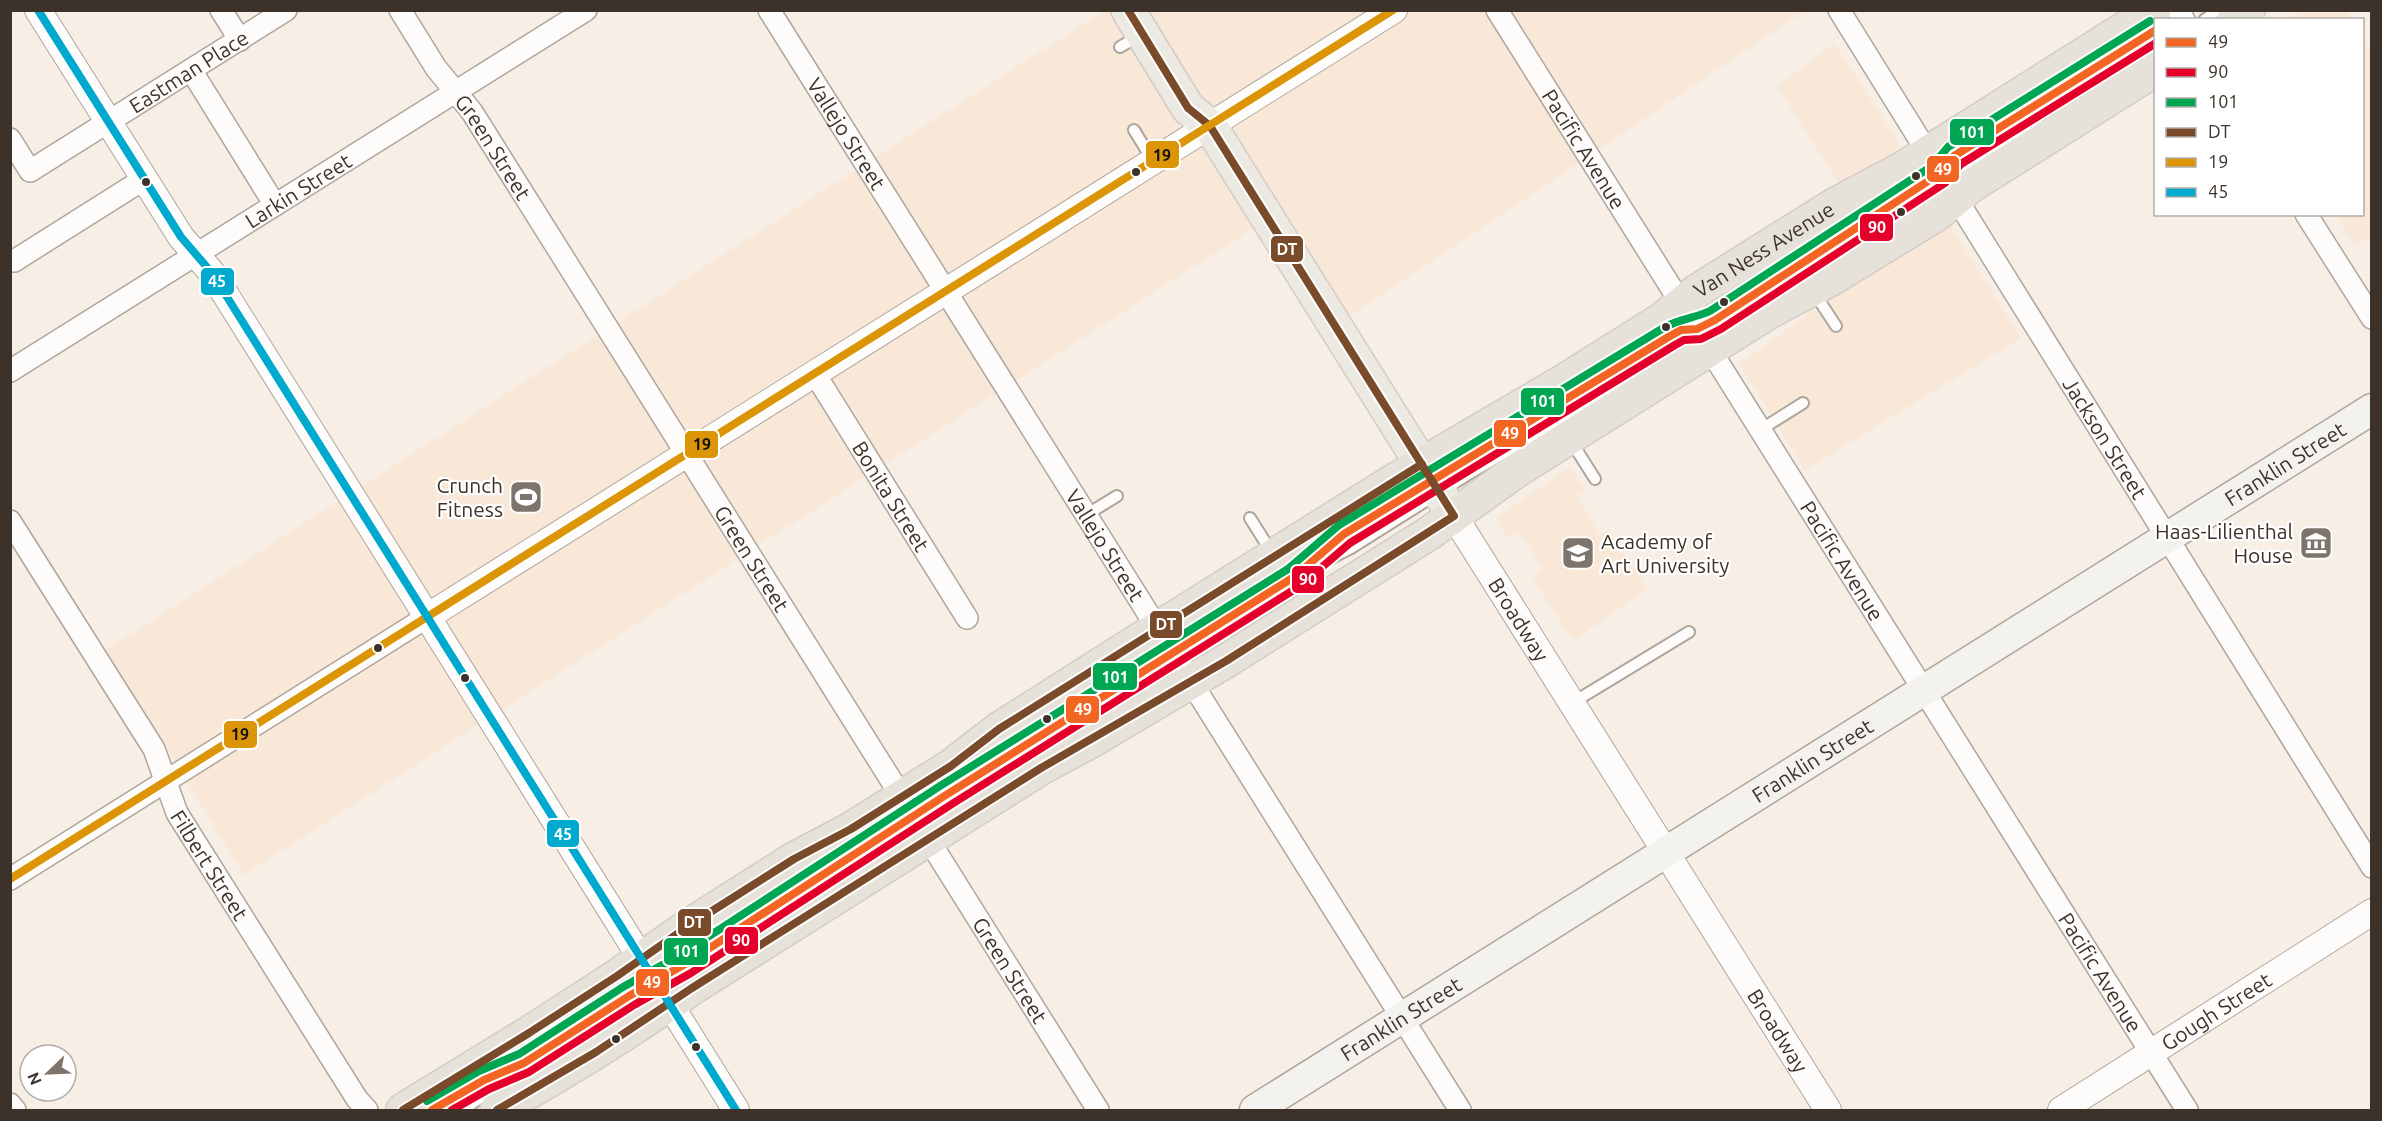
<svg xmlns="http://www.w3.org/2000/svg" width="2382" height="1121" font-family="Ubuntu,sans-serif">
<rect width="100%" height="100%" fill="#f7eee6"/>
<path fill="#f9e8d7" d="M 1104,11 L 1805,11 L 1335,326 L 1268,219 L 244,875 L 106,650 Z
M 2302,11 L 2344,11 L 2350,19 L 2290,19 Z
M 2363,40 L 2372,54 L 2372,235 L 2355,246 L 2336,215 L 2362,214 Z
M 1835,43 L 2021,338 L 1805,470 L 1739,364 L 1886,258 L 1777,86 Z
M 1570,466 L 1586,491 L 1577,496 L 1600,534 L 1609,529 L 1647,589 L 1573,641 L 1532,578 L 1542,568 L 1519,532 L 1508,538 L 1497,518 Z"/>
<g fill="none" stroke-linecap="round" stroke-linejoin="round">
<g stroke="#aea69e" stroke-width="14">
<path id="service" d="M 2204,20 L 2218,10
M 1120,47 L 1140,35
M 2139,61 L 2156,51
M 1134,130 L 1153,161
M 1994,131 L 2156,30
M 1940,174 L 1963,170 L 2037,125
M 1813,291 L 1836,326
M 1673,354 L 1690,341 L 1697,329
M 1760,430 L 1803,403
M 1571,441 L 1595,479
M 1086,515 L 1117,496
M 1250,518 L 1272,553
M 1308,565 L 1344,534 L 1670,336 L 1681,330 L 1697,329 L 1715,320 L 1939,174 L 1954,156 L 1965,149
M 1572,703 L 1689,632
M 477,1083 L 518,1065
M 463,1110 L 500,1084 L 524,1063 L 629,996 L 685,964 L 946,795 L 1294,577 L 1351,548 L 1467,475 L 1647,369"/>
</g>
<g stroke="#aea69e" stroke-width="24">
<g id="minor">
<path d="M 221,10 L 240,40"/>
<path id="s1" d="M 400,10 L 436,68 L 472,112 L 1098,1110"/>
<path id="s2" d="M 769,10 L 1460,1110"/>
<path id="s3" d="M 1497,10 L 2187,1110"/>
<path id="s4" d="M 1839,10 L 2372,867"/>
<path d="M 2178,10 L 2184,20"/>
<path d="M 191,70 L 275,205"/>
<path id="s5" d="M 10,139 L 30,171 L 286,10"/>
<path d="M 2306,214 L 2372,318"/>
<path d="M 14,261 L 144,179"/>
<path id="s6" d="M 10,371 L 586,10"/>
<path id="s7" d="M 815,374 L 967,618"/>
<path id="s8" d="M 10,521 L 154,749 L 177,813 L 357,1099 L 367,1110"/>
<path d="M 10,879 L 427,617"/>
<path d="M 10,1104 L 15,1110"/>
</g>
</g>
<g stroke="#aea69e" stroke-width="28">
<g id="tertiary">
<path d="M 38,10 L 181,237 L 212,273 L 736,1110"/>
<path id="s9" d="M 1454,516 L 1828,1110"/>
<path d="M 427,617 L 1394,10"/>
<path id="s10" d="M 2061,1110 L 2372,912"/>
</g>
</g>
<g stroke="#aea69e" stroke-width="33">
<g id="secondary">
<path id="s11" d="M 1255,1110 L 2372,409"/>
</g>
</g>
<g stroke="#d1ccc7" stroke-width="36">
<path id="primary" d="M 1128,10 L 1188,108 L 1210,126 L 1454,516"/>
</g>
<g stroke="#d1ccc7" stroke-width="36">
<g id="trunk">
<path d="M 2234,20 L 2248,10"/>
<path id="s12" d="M 403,1110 L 529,1033 L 617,976 L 690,925 L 794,859 L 851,829 L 951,766 L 999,729 L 1133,644 L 1395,480 L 1564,381 L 1661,320 L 1697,291 L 1836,204 L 1907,166 L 2154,10"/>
<path d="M 497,1110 C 564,1073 630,1032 692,988 L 1041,768 L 1091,741 L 1226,661 L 1428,534 L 1519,469 L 1769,312 L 1831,279 L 1937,214 L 1972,185 L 2156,69"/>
</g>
</g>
<use href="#service" stroke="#fefcfb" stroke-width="10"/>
<use href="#minor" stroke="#fefcfb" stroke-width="21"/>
<use href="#tertiary" stroke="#fefcfb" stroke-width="26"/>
<use href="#secondary" stroke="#f4f2ee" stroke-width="30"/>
<use href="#primary" stroke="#ece8e2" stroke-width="33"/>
<use href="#trunk" stroke="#e6e2da" stroke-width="33"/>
<g stroke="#fff" stroke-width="12">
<path id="bus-1" d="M 432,1110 L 484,1080 L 524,1063 L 629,996 L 685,964 L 946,795 L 1294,577 L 1344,534 L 1670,336 L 1681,330 L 1697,329 L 1715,320 L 1939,174 L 1954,156 L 2156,30"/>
</g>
<g stroke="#fff" stroke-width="12">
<path id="bus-2" d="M 452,1110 L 489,1089 L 529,1072 L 634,1005 L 691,973 L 952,804 L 1300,586 L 1350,543 L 1675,345 L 1684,340 L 1701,339 L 1721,329 L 1945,183 L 1961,164 L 2156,43"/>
</g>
<g stroke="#fff" stroke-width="12">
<path id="bus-3" d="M 427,1101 L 479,1071 L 519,1054 L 623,987 L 680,955 L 940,786 L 1288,569 L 1339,525 L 1665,327 C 1679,319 1695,318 1710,311 L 1932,166 L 1948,147 L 2150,21"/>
</g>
<g stroke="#fff" stroke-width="12">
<path id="bus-4" d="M 403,1110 L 529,1033 L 617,976 L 690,925 L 794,859 L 851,829 L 951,766 L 999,729 L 1422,464
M 497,1110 L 596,1052 L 692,988 L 1041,768 L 1226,661 L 1454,516 L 1210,126 L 1188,108 L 1128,10"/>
</g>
<g stroke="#fff" stroke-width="12">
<path id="bus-5" d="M 10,879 L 1393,10"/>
</g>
<g stroke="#fff" stroke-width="12">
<path id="bus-6" d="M 38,10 L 181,237 L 212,273 L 736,1110"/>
</g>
<use href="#bus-1" stroke="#f26522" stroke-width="8"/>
<use href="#bus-2" stroke="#e4002b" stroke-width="8"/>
<use href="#bus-3" stroke="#00a651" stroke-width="8"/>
<use href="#bus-4" stroke="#7a4b2a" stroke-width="8"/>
<use href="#bus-5" stroke="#db9506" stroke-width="8"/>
<use href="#bus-6" stroke="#00a9ce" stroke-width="8"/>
</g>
<defs>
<g id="stadium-square" transform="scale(1.725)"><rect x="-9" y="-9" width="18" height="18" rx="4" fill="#7d746b" stroke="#fff"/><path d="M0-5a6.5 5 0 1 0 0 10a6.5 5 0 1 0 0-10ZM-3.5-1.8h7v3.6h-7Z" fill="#fff"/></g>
<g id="museum-square" transform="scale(1.725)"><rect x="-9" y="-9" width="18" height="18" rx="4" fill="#7d746b" stroke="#fff"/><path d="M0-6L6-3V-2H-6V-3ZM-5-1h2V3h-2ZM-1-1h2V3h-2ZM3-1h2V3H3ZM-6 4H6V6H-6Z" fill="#fff"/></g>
<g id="university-square" transform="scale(1.725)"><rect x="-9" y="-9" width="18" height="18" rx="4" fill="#7d746b" stroke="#fff"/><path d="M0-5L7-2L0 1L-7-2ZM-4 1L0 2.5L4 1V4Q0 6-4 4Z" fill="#fff"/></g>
</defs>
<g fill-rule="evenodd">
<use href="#stadium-square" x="526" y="497"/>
<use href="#museum-square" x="2316" y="543"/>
<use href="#university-square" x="1578" y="553"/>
</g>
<g fill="#3c3229" stroke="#fff" stroke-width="2">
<circle cx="1136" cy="172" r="5"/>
<circle cx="1916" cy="176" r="5"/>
<circle cx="146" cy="182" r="5"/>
<circle cx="1901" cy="212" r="5"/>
<circle cx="1724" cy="302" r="5"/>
<circle cx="1666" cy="327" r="5"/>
<circle cx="378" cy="648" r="5"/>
<circle cx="465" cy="678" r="5"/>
<circle cx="1047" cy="719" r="5"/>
<circle cx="616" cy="1039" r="5"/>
<circle cx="696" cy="1047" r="5"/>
</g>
<g text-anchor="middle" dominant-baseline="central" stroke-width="4.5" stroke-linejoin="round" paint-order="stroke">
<g font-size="21" fill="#3c3229" stroke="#fff">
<text stroke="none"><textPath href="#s5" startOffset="225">Eastman Place</textPath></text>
<text stroke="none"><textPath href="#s2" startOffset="146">Vallejo Street</textPath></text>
<text stroke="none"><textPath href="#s1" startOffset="166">Green Street</textPath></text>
<text stroke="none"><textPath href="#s3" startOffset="164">Pacific Avenue</textPath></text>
<text stroke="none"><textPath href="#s6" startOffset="340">Larkin Street</textPath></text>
<text stroke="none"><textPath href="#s12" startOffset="1611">Van Ness Avenue</textPath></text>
<text stroke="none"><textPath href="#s4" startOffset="504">Jackson Street</textPath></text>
<text stroke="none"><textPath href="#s11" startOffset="1216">Franklin Street</textPath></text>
<text stroke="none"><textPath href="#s7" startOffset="144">Bonita Street</textPath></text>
<text stroke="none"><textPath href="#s2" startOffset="632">Vallejo Street</textPath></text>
<text stroke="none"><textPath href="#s1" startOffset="652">Green Street</textPath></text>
<text stroke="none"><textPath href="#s3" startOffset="650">Pacific Avenue</textPath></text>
<text stroke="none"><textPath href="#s9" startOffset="122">Broadway</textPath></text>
<text stroke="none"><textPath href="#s11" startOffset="658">Franklin Street</textPath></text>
<text stroke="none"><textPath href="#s8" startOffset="399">Filbert Street</textPath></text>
<text stroke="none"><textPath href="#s1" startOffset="1138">Green Street</textPath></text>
<text stroke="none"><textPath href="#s3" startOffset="1136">Pacific Avenue</textPath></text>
<text stroke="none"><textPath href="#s10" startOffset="184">Gough Street</textPath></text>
<text stroke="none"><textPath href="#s11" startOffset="172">Franklin Street</textPath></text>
<text stroke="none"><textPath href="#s9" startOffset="608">Broadway</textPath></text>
</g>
<g font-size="21" fill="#3c3229" stroke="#fff" text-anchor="end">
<text x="503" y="485">Crunch<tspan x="503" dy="24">Fitness</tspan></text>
<text x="2293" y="531">Haas-Lilienthal<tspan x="2293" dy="24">House</tspan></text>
<text x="1601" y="541" text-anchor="start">Academy of<tspan x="1601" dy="24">Art University</tspan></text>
</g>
</g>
<g stroke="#fff" stroke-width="2">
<rect x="1949" y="118" width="46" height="28" rx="6" fill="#00a651"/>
<rect x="1145" y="140" width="35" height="29" rx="6" fill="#db9506"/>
<rect x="1926" y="155" width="34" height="28" rx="6" fill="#f26522"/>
<rect x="1859" y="213" width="35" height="29" rx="6" fill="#e4002b"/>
<rect x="1270" y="235" width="34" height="28" rx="6" fill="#7a4b2a"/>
<rect x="200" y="267" width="35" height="29" rx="6" fill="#00a9ce"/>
<rect x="1520" y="387" width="45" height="29" rx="6" fill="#00a651"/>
<rect x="1493" y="419" width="34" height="29" rx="6" fill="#f26522"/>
<rect x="684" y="430" width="35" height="29" rx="6" fill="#db9506"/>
<rect x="1291" y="565" width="34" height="29" rx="6" fill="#e4002b"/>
<rect x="1149" y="610" width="34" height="29" rx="6" fill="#7a4b2a"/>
<rect x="1092" y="662" width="46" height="29" rx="6" fill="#00a651"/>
<rect x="1065" y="695" width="35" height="29" rx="6" fill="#f26522"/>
<rect x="223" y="720" width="35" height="29" rx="6" fill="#db9506"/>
<rect x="546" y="819" width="34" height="29" rx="6" fill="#00a9ce"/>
<rect x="677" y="908" width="35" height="29" rx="6" fill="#7a4b2a"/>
<rect x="724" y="926" width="35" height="29" rx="6" fill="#e4002b"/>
<rect x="663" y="937" width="46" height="29" rx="6" fill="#00a651"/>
<rect x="635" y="968" width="35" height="29" rx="6" fill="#f26522"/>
</g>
<g font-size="16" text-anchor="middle" font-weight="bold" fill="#fff">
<text x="1972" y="138">101</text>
<text x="1943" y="175">49</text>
<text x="1877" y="233">90</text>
<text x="1287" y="255">DT</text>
<text x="217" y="287">45</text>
<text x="1543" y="407">101</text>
<text x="1510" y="439">49</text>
<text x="1308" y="585">90</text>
<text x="1166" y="630">DT</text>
<text x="1115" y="683">101</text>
<text x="1083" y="715">49</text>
<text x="563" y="840">45</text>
<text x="694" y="928">DT</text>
<text x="741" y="946">90</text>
<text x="686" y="957">101</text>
<text x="652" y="988">49</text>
</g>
<g font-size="16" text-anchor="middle" font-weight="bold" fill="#111">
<text x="1162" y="161">19</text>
<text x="702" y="450">19</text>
<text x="240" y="740">19</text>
</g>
<rect width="2382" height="1121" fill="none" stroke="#3c3229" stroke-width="24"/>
<rect x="2154" y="18" width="210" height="198" fill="#ffffff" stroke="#b1ada9" stroke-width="1.5"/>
<rect x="2166" y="38" width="30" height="9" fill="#f26522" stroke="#b1ada9" stroke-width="1.5"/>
<text x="2208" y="48" font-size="18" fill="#3c3229">49</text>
<rect x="2166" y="68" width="30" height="9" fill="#e4002b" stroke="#b1ada9" stroke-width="1.5"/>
<text x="2208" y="78" font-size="18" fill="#3c3229">90</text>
<rect x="2166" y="98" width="30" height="9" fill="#00a651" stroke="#b1ada9" stroke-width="1.5"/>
<text x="2208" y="108" font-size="18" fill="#3c3229">101</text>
<rect x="2166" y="128" width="30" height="9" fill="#7a4b2a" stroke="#b1ada9" stroke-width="1.5"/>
<text x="2208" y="138" font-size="18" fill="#3c3229">DT</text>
<rect x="2166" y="158" width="30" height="9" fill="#db9506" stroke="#b1ada9" stroke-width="1.5"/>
<text x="2208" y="168" font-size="18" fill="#3c3229">19</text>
<rect x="2166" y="188" width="30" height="9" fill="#00a9ce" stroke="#b1ada9" stroke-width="1.5"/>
<text x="2208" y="198" font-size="18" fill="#3c3229">45</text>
<g transform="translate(48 1073) rotate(247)"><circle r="28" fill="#ffffff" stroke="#b1ada9" stroke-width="1.5"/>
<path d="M0-4.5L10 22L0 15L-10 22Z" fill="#7d746b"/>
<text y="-9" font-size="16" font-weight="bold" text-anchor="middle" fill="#3c3229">N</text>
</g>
</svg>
